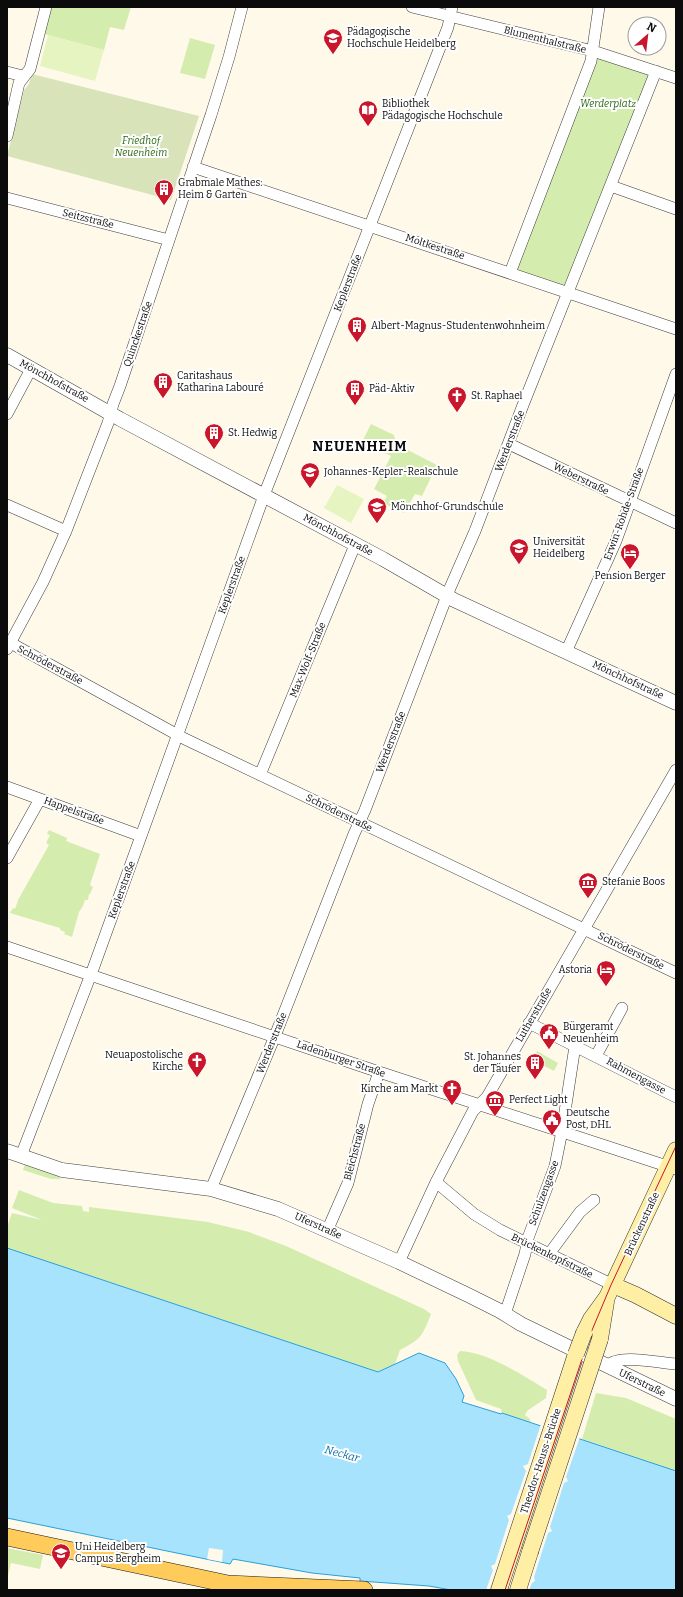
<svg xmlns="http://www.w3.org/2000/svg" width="683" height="1597" font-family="Bitter,serif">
<rect width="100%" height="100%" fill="#fff9ea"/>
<path fill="#d4edaf" d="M 51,7 L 131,7 L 124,30 L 110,27 L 104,50 L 44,34 Z
M 190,38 L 215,45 L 205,79 L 180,73 Z
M 596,55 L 650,72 L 565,289 L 514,271 Z
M 371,424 L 394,435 L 396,444 L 437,465 L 422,496 L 415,494 L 404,513 L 383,503 L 387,496 L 374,489 L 391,456 L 362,442 Z
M 49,830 L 67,838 L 66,841 L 100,854 L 90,885 L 93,887 L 90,894 L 89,894 L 88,900 L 85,900 L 83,906 L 79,912 L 72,937 L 64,934 L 65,932 L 60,930 L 60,928 L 10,913 L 13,908 L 15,909 L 18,900 L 49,845 L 46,843 L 50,835 L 47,834 Z
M 537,1051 L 558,1063 L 554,1071 L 533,1060 Z
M 25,1164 L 55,1173 L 61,1179 L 51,1179 L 23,1170 Z
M 19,1190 L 53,1203 L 82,1206 L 83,1211 L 89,1212 L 89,1207 L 208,1222 L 249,1232 L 286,1246 L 424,1309 L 431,1314 C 422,1337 421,1339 400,1350 L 395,1364 L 378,1372 L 7,1248 L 7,1227 L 12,1213 L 42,1220 L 12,1208 Z
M 460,1351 C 488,1352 524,1376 547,1390 L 546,1398 L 527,1411 L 525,1415 L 530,1419 L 531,1423 L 502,1413 L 501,1409 L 476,1400 L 458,1361 L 457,1355 Z
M 596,1393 L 626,1398 L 676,1419 L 676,1471 L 582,1439 Z
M 7,1548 L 43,1555 L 40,1569 L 11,1563 L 7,1580 Z"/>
<path fill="#d8e3b9" d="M 32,74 L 199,116 L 171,200 L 7,156 L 24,90 L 29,84 Z"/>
<path fill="#e6f4c2" d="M 48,35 L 104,50 L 95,81 L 40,66 Z
M 337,485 L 364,499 L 351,523 L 324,508 Z"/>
<path fill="#a8e3fd" stroke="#28a0db" d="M 7,1248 L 378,1372 L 419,1353 L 445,1363 L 456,1379 L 464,1396 L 462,1402 L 501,1414 L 502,1413 L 676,1471 L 676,1590 L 451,1590 L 429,1586 L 360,1581 L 360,1578 L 312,1573 L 233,1559 L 230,1564 L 7,1518 Z"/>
<path fill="#fff9ea" d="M 541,1424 L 580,1437 L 566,1477 L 568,1481 L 564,1483 L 550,1527 L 552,1531 L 548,1533 L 534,1577 L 535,1581 L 532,1583 L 529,1590 L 486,1590 L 493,1570 L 491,1566 L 495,1564 L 509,1520 L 507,1516 L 511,1514 L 526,1471 L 523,1466 L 528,1464 Z
M 209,1548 L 223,1550 L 222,1562 L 207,1559 Z"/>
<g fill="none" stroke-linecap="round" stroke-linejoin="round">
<g stroke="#3e3e3e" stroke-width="12">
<path id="minor" d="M 412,7 L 593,51 L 676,78
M 7,72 L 23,76
M 7,136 L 19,83 L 30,69 L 46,7
M 193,167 L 676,329
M 611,186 L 676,209
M 7,198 L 169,240
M 510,273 L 591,61 L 599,7
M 7,414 L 31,369
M 509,444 L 676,523
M 7,505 L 66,531
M 7,641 L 185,739 L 676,973
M 7,649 L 43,582 L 66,531 L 108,423 L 113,404 L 120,386 L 211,115 L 229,57 L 242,7
M 566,652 L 616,541 L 676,374
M 260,775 L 355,545
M 7,787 L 141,836
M 7,858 L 40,799
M 7,947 L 379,1072 L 676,1169
M 529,1023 L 676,1097
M 596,1056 L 622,1008
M 21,1156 L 93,969 L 266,490 L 448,27 L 452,7
M 436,1182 L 474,1214 L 500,1230 L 613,1285
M 211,1189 L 275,1036 L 354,834 L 365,810 L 450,588 L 475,531 L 523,405 L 656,71
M 327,1231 L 348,1183 L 368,1104 L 379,1072
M 549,1254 L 580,1212 L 594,1200
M 399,1262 L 436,1182 L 473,1111 L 487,1097 L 676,770
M 505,1314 L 525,1254 L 528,1238 L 555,1166 L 562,1131 L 575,1046
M 607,1366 C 619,1353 659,1363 676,1364"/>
</g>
<g stroke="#3e3e3e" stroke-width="15">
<path id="tertiary" d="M 7,355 L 120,419 L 383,559 L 454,600 L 676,703
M 7,1151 L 62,1170 L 211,1189 L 278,1209 L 399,1262 L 468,1295 L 500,1311 L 521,1324 L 676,1399"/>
</g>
<g stroke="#2d2d2d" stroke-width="17">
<path id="secondary" d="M 613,1285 L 636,1295 L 676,1316
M 584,1333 L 591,1319 L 607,1297 L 676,1150
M 600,1339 L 606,1302
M 499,1590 L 576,1354
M 518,1590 L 530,1552"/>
</g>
<g stroke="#1c1c1c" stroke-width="18">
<path id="primary" d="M 7,1537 L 228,1584 L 364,1590"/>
</g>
<use href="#minor" stroke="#fff" stroke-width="11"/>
<use href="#tertiary" stroke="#fff" stroke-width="14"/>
<use href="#secondary" stroke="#ffefa5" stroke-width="16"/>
<use href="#primary" stroke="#ffcb5a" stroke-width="17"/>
<path stroke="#c9162b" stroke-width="1" d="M 505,1590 L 590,1335 L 611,1285 L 676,1146"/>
<g stroke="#2d2d2d" stroke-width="17" stroke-linecap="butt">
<path id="secondary-bridge" d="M 576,1354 L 584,1333
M 530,1552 L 600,1339"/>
</g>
<use href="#secondary-bridge" stroke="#ffefa5" stroke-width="16"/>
</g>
<defs>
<g id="university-pin" transform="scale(1)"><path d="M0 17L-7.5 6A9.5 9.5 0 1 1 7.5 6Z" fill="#c9162b" stroke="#fff"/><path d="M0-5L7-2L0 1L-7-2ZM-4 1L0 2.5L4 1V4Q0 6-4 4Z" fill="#fff"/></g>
<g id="library-pin" transform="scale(1)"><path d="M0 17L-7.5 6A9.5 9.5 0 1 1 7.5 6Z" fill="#c9162b" stroke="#fff"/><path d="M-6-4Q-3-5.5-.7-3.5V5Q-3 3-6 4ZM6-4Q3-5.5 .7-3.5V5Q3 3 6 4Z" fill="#fff"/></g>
<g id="building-pin" transform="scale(1)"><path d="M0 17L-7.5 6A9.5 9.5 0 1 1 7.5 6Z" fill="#c9162b" stroke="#fff"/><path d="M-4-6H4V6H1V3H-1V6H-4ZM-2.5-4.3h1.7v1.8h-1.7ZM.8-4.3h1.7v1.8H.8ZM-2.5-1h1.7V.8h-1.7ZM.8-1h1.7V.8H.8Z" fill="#fff"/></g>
<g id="church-pin" transform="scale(1)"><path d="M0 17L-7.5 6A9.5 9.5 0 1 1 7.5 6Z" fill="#c9162b" stroke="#fff"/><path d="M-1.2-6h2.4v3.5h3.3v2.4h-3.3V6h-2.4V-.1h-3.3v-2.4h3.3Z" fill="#fff"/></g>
<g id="school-pin" transform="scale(1)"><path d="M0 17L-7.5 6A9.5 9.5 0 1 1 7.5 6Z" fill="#c9162b" stroke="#fff"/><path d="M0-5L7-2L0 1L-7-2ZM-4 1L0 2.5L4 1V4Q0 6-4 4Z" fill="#fff"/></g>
<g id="hotel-pin" transform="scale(1)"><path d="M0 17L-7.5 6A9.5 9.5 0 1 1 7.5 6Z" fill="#c9162b" stroke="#fff"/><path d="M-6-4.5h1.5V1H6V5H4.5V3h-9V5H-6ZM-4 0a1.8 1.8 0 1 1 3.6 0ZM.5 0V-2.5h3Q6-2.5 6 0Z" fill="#fff"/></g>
<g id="museum-pin" transform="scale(1)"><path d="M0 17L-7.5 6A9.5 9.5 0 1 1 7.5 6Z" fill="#c9162b" stroke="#fff"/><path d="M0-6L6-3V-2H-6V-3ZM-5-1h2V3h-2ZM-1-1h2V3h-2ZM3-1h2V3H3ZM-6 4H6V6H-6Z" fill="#fff"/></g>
<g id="civic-pin" transform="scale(1)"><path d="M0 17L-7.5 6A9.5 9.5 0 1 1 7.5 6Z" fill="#c9162b" stroke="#fff"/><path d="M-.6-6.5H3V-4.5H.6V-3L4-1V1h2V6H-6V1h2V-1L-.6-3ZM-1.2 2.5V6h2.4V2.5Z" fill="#fff"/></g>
</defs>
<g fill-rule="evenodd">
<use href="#university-pin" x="333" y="38"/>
<use href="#library-pin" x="368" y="110"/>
<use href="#building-pin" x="164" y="189"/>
<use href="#building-pin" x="357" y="326"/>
<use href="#building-pin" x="163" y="382"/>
<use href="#building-pin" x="355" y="389"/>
<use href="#church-pin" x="457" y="396"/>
<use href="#building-pin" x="214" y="433"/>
<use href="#school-pin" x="310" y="472"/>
<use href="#school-pin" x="377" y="507"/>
<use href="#university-pin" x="519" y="548"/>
<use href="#hotel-pin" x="630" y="553"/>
<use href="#museum-pin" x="588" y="882"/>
<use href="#hotel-pin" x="606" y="970"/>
<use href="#civic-pin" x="549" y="1033"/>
<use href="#church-pin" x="197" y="1061"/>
<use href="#building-pin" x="535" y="1063"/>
<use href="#church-pin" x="452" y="1089"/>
<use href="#museum-pin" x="495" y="1100"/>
<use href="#civic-pin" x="552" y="1119"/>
<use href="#university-pin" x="61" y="1553"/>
</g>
<g text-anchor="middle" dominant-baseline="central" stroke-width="4" stroke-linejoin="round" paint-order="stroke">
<g font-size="10" fill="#0b0b0b" stroke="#fff" text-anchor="start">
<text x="347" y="32">Pädagogische<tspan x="347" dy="12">Hochschule Heidelberg</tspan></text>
<text x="382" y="104">Bibliothek<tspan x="382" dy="12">Pädagogische Hochschule</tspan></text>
<text x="178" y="183">Grabmale Mathes:<tspan x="178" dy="12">Heim &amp; Garten</tspan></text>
<text x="371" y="326">Albert-Magnus-Studentenwohnheim</text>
<text x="177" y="376">Caritashaus<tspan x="177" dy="12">Katharina Labouré</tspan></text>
<text x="369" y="389">Päd-Aktiv</text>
<text x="471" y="396">St. Raphael</text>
<text x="228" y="433">St. Hedwig</text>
<text x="324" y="472">Johannes-Kepler-Realschule</text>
<text x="391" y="507">Mönchhof-Grundschule</text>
<text x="533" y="542">Universität<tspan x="533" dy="12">Heidelberg</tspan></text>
<text x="630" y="576" text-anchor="middle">Pension Berger</text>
<text x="602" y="882">Stefanie Boos</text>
<text x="592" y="970" text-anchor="end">Astoria</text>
<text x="563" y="1027">Bürgeramt<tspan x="563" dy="12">Neuenheim</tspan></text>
<text x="183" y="1055" text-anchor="end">Neuapostolische<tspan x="183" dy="12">Kirche</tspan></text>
<text x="521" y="1057" text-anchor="end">St. Johannes<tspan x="521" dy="12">der Täufer</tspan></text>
<text x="438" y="1089" text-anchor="end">Kirche am Markt</text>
<text x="509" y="1100">Perfect Light</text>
<text x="566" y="1113">Deutsche<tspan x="566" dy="12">Post, DHL</tspan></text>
<text x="75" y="1547">Uni Heidelberg<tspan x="75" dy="12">Campus Bergheim</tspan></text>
</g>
<g font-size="10" fill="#0b0b0b" stroke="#fff">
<text transform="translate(545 40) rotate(14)">Blumenthalstraße</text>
<text transform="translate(88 219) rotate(14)">Seitzstraße</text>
<text transform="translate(435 247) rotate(18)">Moltkestraße</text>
<text transform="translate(348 283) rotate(-69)">Keplerstraße</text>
<text transform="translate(138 334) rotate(-71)">Quinckestraße</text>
<text transform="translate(54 381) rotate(29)">Mönchhofstraße</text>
<text transform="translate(510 441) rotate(-69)">Werderstraße</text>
<text transform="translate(581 479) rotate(26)">Weberstraße</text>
<text transform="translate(624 514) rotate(-70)">Erwin-Rohde-Straße</text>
<text transform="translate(338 535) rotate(28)">Mönchhofstraße</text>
<text transform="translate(232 585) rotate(-70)">Keplerstraße</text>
<text transform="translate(308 660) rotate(-68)">Max-Wolf-Straße</text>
<text transform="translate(50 665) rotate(28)">Schröderstraße</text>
<text transform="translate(628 680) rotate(25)">Mönchhofstraße</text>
<text transform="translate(391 742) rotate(-69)">Werderstraße</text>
<text transform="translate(74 811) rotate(20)">Happelstraße</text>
<text transform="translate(339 813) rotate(26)">Schröderstraße</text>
<text transform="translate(122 890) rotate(-70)">Keplerstraße</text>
<text transform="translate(631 951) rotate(26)">Schröderstraße</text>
<text transform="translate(534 1015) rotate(-60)">Lutherstraße</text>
<text transform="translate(272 1043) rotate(-68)">Werderstraße</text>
<text transform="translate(341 1059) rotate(19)">Ladenburger Straße</text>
<text transform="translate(636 1076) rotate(28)">Rahmengasse</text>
<text transform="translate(355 1152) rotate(-75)">Bleichstraße</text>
<text transform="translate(544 1193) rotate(-70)">Schulzengasse</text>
<text transform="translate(642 1224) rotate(-65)">Brückenstraße</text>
<text transform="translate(318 1226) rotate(24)">Uferstraße</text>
<text transform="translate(552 1256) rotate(26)">Brückenkopfstraße</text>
<text transform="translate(642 1383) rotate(26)">Uferstraße</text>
<text transform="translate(541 1461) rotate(-72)">Theodor-Heuss-Brücke</text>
</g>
<g font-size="10" font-style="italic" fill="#2d6916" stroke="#fff">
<text x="608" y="104">Werderplatz</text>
<text x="141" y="141">Friedhof<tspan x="141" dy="12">Neuenheim</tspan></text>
</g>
<g font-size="11" font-style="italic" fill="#096ea9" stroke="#fff">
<text transform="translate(342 1454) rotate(15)">Neckar</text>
</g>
<g font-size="14" font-weight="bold" letter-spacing="1" fill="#0b0b0b" stroke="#fff">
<text x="360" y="446">NEUENHEIM</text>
</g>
</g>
<rect width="683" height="1597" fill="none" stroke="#0b0b0b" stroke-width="16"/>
<g transform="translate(647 36) rotate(28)"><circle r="19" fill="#ffffff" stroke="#9d9d9d"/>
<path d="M0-3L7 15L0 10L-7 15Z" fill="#c9162b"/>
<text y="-6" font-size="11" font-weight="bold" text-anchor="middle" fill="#0b0b0b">N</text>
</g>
</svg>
